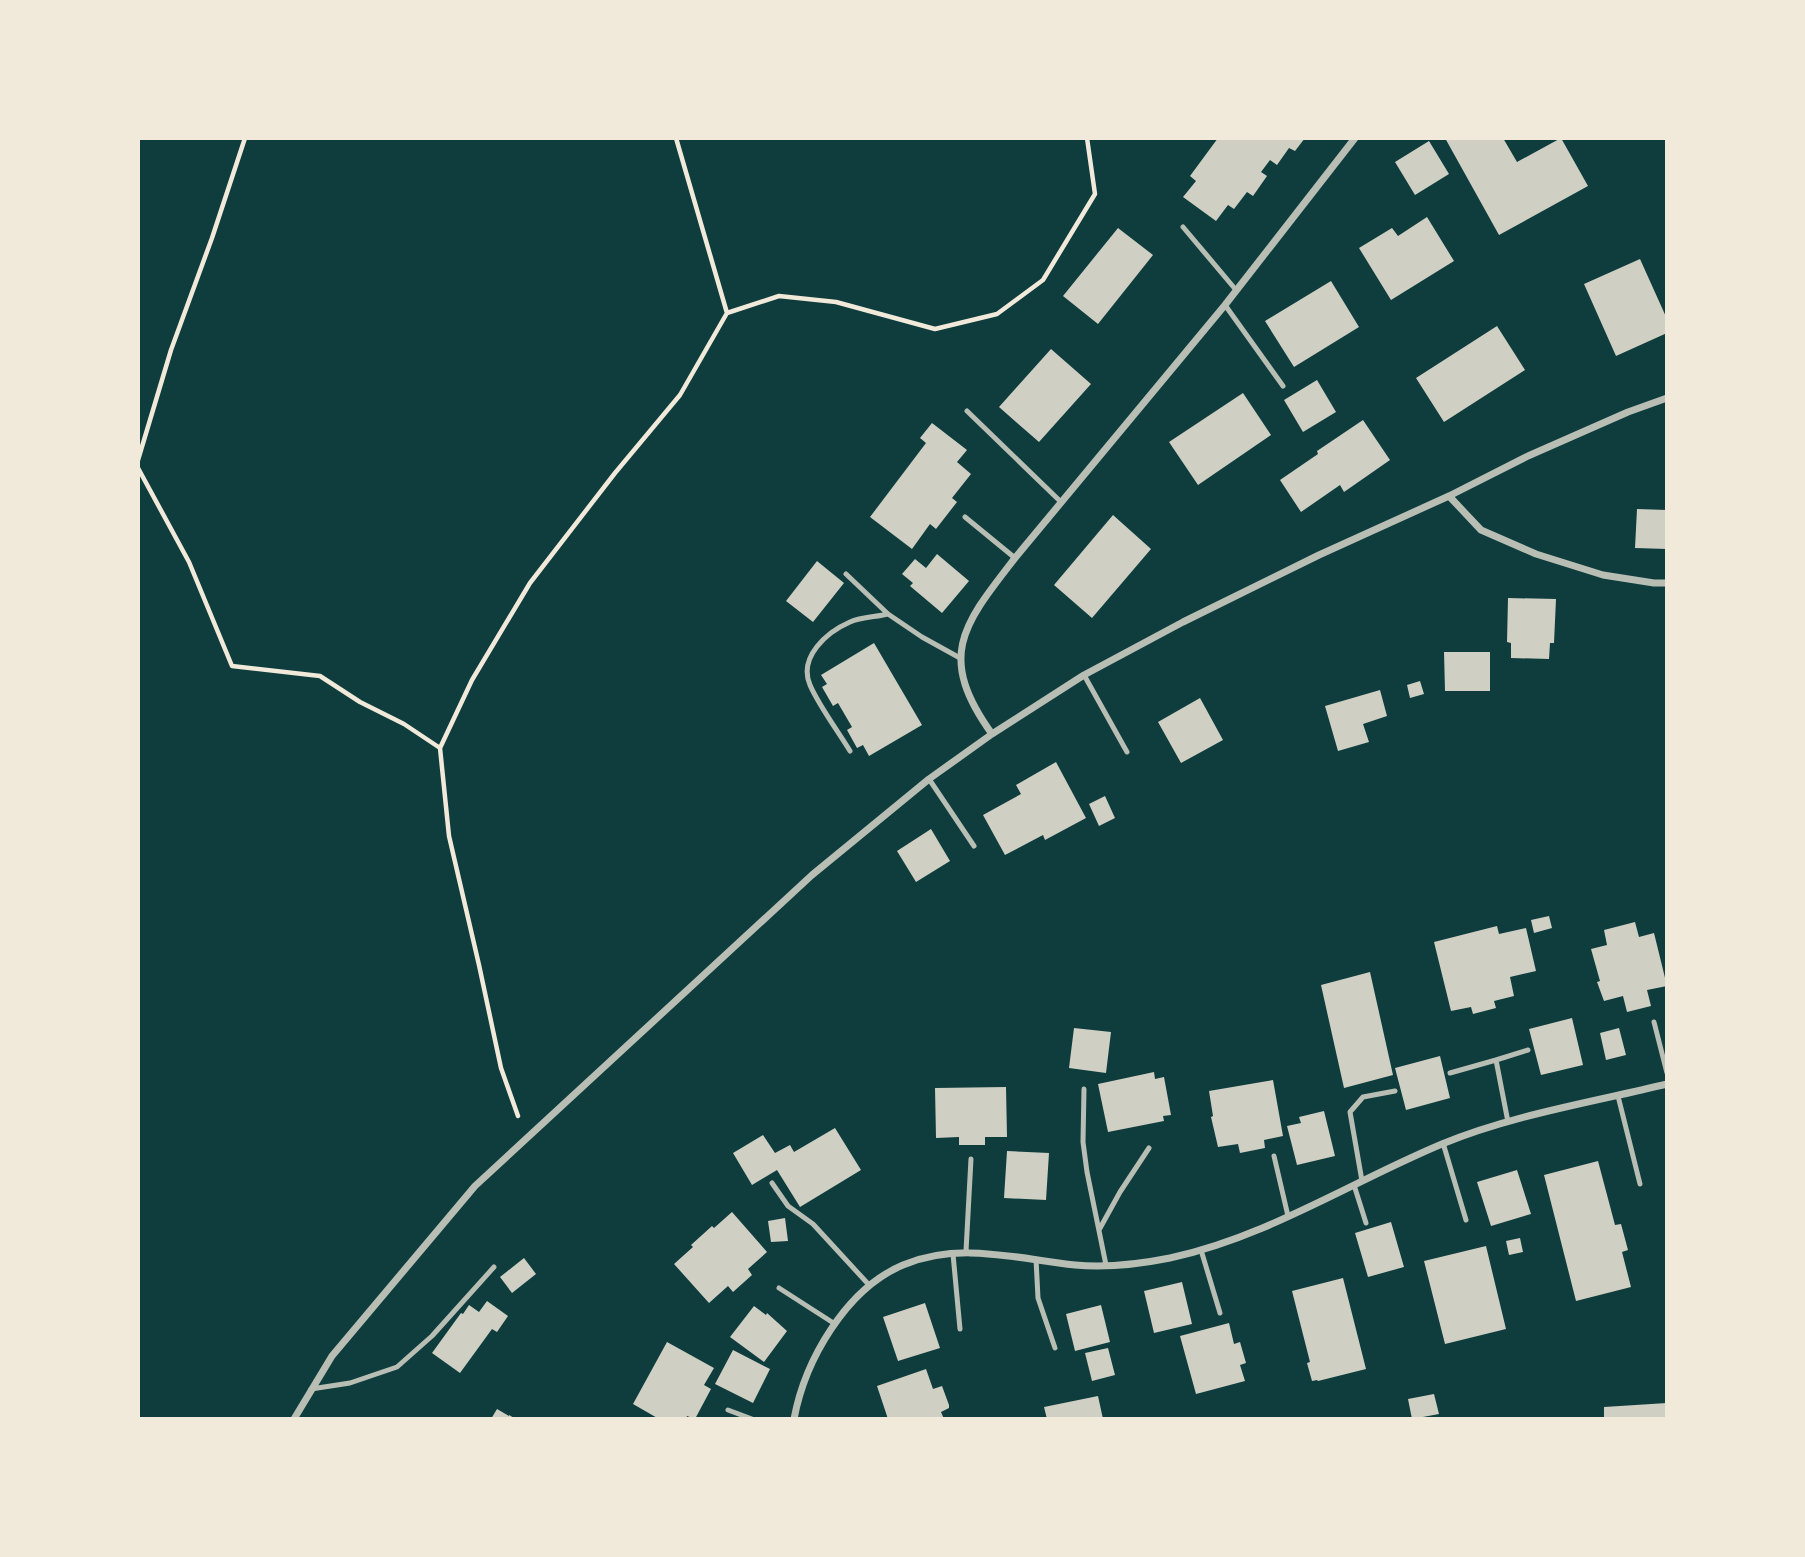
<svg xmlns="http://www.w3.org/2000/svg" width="1805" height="1557" font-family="Mulish,sans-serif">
<rect width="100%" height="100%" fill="#0f3d3e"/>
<path fill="#cfcfc3" d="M 1218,138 L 1305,138 L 1295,151 L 1289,148 L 1277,165 L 1270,160 L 1261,172 L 1267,176 L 1253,196 L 1247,192 L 1234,209 L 1228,205 L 1216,221 L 1183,197 L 1196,181 L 1190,176 Z
M 1445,138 L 1503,138 L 1517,162 L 1561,138 L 1588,186 L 1499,235 Z
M 1429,141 L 1449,174 L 1415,195 L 1395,162 Z
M 1427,217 L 1454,261 L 1391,300 L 1359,248 L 1392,228 L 1398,236 Z
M 1118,228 L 1153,255 L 1098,324 L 1063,296 Z
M 1640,259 L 1667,319 L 1667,333 L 1616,356 L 1584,284 Z
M 1331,281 L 1359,327 L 1294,367 L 1265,321 Z
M 1497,326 L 1525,370 L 1444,422 L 1416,378 Z
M 1051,349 L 1091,384 L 1039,442 L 999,407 Z
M 1317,380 L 1336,412 L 1303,432 L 1284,400 Z
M 1243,393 L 1271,435 L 1198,485 L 1169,442 Z
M 1363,420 L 1390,460 L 1344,492 L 1340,485 L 1301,512 L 1280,480 L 1318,454 L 1317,451 Z
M 932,423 L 967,450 L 957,462 L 971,474 L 952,498 L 957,502 L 936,529 L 930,524 L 912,549 L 870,517 L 926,443 L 920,438 Z
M 1637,509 L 1667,510 L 1667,549 L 1635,548 Z
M 1113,515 L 1151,549 L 1092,618 L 1054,585 Z
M 937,554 L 969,581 L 942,613 L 910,586 L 913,583 L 902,574 L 915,559 L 926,568 Z
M 817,561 L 844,583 L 813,622 L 786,601 Z
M 1508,598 L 1556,599 L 1554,643 L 1550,643 L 1549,659 L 1511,658 L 1511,643 L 1507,642 Z
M 874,643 L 922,725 L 869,756 L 863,745 L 857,748 L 847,730 L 852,727 L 838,703 L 833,706 L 822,687 L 827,684 L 821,675 Z
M 1444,652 L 1490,652 L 1490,691 L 1445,691 Z
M 1420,681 L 1424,694 L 1410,698 L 1407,685 Z
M 1380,690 L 1387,716 L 1363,724 L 1369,742 L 1338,751 L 1325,706 Z
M 1200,698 L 1223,740 L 1181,763 L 1158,722 Z
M 1056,762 L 1086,818 L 1045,840 L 1043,835 L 1005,855 L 983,815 L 1021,794 L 1016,785 Z
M 1105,796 L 1115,818 L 1099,826 L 1089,804 Z
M 931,829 L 950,861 L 916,882 L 897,851 Z
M 1549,916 L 1552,928 L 1534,933 L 1531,920 Z
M 1635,922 L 1639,937 L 1654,933 L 1667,986 L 1647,990 L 1651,1006 L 1627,1012 L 1623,996 L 1604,1001 L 1597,982 L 1600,981 L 1591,949 L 1607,945 L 1604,930 Z
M 1497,926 L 1499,934 L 1526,928 L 1536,971 L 1510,977 L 1514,996 L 1494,1001 L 1496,1008 L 1473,1014 L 1471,1007 L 1451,1011 L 1434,942 Z
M 1370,972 L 1393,1075 L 1344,1088 L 1321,985 Z
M 1572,1018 L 1583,1065 L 1541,1075 L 1529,1029 Z
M 1074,1028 L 1111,1032 L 1106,1073 L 1069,1068 Z
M 1619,1028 L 1626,1055 L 1606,1060 L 1600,1033 Z
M 1440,1056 L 1450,1098 L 1406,1110 L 1395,1068 Z
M 1154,1072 L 1155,1079 L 1164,1077 L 1171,1115 L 1163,1116 L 1164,1121 L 1108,1132 L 1098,1084 Z
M 1273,1080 L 1283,1136 L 1264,1140 L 1265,1148 L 1240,1153 L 1238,1144 L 1218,1147 L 1211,1117 L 1213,1116 L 1209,1091 Z
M 1006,1087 L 1007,1137 L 985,1137 L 985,1145 L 959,1145 L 959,1137 L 936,1138 L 935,1088 Z
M 1324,1111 L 1335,1156 L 1297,1165 L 1287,1126 L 1301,1123 L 1299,1117 Z
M 835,1128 L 861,1170 L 800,1207 L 777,1170 L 752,1185 L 733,1153 L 763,1135 L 775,1153 L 790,1145 L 794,1152 Z
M 1007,1151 L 1049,1153 L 1046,1200 L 1004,1198 Z
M 1598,1161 L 1615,1225 L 1621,1224 L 1628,1250 L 1622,1252 L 1631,1287 L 1576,1301 L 1544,1175 Z
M 1517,1170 L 1531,1214 L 1491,1226 L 1477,1182 Z
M 732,1212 L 767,1252 L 748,1269 L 752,1275 L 733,1292 L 728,1286 L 709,1303 L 674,1264 L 693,1247 L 691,1245 L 712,1226 L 714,1228 Z
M 785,1218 L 788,1241 L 771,1242 L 768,1221 Z
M 1391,1222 L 1404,1267 L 1368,1277 L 1355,1233 Z
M 1520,1238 L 1523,1252 L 1509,1255 L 1506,1241 Z
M 1486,1246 L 1506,1329 L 1445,1344 L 1424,1261 Z
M 524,1258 L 536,1274 L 512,1293 L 500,1277 Z
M 1343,1278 L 1366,1369 L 1318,1381 L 1317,1380 L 1312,1381 L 1307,1363 L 1310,1362 L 1292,1291 Z
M 1182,1282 L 1192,1324 L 1154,1333 L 1144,1291 Z
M 487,1301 L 508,1316 L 497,1332 L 492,1329 L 460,1373 L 432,1353 L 461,1313 L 463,1314 L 469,1305 L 479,1312 Z
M 925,1303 L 940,1348 L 898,1361 L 883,1317 Z
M 1101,1305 L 1110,1342 L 1075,1351 L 1066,1314 Z
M 754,1306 L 766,1315 L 767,1313 L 787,1331 L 764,1362 L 730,1337 Z
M 1229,1323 L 1234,1344 L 1240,1342 L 1246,1363 L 1240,1365 L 1245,1381 L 1196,1394 L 1180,1336 Z
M 667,1342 L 714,1368 L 704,1385 L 711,1389 L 695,1419 L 687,1416 L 686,1419 L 659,1419 L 633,1404 Z
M 1108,1348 L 1115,1375 L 1092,1381 L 1085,1353 Z
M 733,1350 L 770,1369 L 753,1403 L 715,1384 Z
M 926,1369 L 933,1389 L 942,1386 L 949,1405 L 949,1408 L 941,1412 L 944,1419 L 888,1419 L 877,1386 Z
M 1434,1394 L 1439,1414 L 1412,1419 L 1408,1399 Z
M 1098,1396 L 1103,1419 L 1047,1419 L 1044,1407 Z
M 1667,1403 L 1667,1419 L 1604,1419 L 1604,1407 Z
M 497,1409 L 509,1416 L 509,1415 L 516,1419 L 491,1419 Z"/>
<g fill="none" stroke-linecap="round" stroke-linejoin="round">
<path stroke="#f1e9da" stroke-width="4.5" d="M 676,138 L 727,313
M 138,460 L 171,350 L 212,238 L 245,138
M 138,468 L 189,562 L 232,666 L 320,676 L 360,702 L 404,724 L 440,748
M 518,1116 L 501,1068 L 479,965 L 449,836 L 440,748 L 472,680 L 530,583 L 615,473 L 680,395 L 727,313 L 779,296 L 836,302 L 935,329 L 997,314 L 1043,280 L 1095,194 L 1087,138"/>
<path stroke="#b8beb3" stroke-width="5" d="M 1183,227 L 1236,290
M 1225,305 L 1283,386
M 967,411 L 1061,502
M 965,517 L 1015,558
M 846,574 L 888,614 L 922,637 L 960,658
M 1084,675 L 1127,752
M 850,751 C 838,731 819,706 810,685 C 798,657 827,632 850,622 C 861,617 876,617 888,614
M 929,779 L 974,846
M 1654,1022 L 1667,1073
M 1496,1060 L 1528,1050
M 1450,1073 L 1496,1060 L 1508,1122
M 1084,1089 L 1083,1142 L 1087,1172 L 1106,1265
M 1618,1096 L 1640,1184
M 1443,1143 L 1466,1220
M 1274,1156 L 1288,1216
M 1362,1181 L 1350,1112 L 1363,1097 L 1395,1091
M 772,1183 L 788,1206 L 813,1224 L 870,1286
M 1354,1185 L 1366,1223
M 1099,1230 L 1120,1192 L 1149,1148
M 1201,1250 L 1220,1313
M 966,1251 L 971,1159
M 953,1254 L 960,1329
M 1036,1259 L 1038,1298 L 1055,1348
M 779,1288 L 835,1324
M 311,1389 L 350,1383 L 397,1367 L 432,1336 L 494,1267
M 728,1410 L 752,1419"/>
<path stroke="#b8beb3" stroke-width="7" d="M 1449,496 L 1481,530 L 1536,554 L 1603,575 L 1654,583 L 1667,583
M 992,734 C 936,656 963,625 1015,558 L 1225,305 L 1355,138
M 294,1419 L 332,1356 L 475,1186 L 812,875 L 929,779 L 992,734 L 1084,675 L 1183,622 L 1319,555 L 1449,496 L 1528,456 L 1628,412 L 1667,398
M 794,1419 C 805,1360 846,1289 903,1265 C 961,1241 1017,1259 1075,1265 C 1106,1268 1140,1264 1170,1258 C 1267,1237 1351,1182 1442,1144 C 1512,1115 1593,1102 1667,1084"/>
</g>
<rect width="1805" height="1557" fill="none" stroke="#f1e9da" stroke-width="280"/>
</svg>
